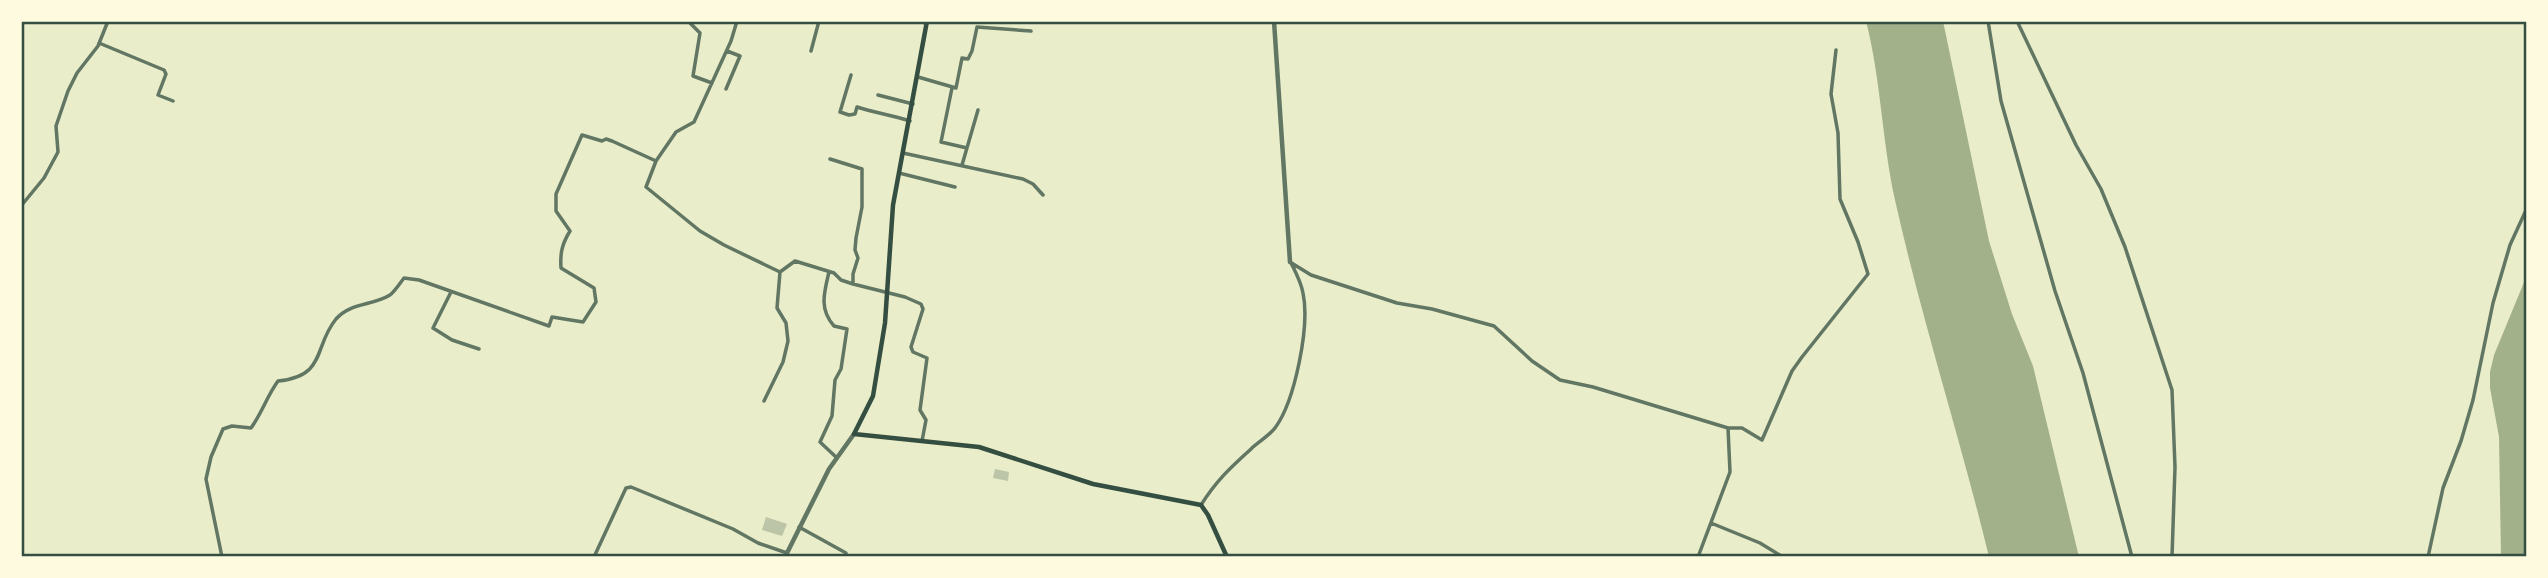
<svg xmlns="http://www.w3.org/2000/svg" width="2548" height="578" font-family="'Source Serif 4',serif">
<rect width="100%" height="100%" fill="#e9edc9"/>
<path fill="#a3b18a" d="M 1866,21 L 1943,21 L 1989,241 L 2012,314 L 2033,366 L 2079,557 L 1989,557 C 1960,437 1922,321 1895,200 C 1882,141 1881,80 1866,21 Z
M 2527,275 L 2527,557 L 2501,557 L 2499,437 L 2490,388 L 2490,372 L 2494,355 Z"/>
<path fill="#bcc5a7" d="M 995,469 L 1009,472 L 1008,481 L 993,478 Z
M 766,517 L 787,524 L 782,536 L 762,530 Z"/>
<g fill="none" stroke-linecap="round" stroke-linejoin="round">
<path stroke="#617663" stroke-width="3.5" d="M 688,21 L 700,33 L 693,76 L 712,83
M 917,21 L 926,23
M 1988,21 L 2001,101 L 2055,291 L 2083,373 L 2132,557
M 2017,21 L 2076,145 L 2101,189 L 2125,247 L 2172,390 L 2175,467 L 2172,557
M 99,43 L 164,70 L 166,74 L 158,95 L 173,101
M 811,51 L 819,21
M 851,75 L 840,112 L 849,115 L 855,114 L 857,107 C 875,113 892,115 910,121
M 918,77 L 956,88 L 962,58 L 968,59 L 972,51 L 977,27 L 1031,31
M 952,88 L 941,142 L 967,148
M 726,89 L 740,56 L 727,51
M 878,95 L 913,104
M 903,153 L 1023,179 L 1033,184 L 1043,195
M 830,159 L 862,169 L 862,207 L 856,238 L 855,250 L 858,258 L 853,274 L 853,284
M 656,161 L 646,187 L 700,231 L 724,245 L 780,272
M 962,165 L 978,110
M 899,173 L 955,187
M 21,206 L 44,178 L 58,152 L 56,126 L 68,91 L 77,73 L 98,46 L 108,21
M 1290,262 L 1311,275 L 1397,303 L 1432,309 L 1494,326 L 1532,361 L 1560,380 L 1593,387 L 1728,428 L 1730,472 L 1698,557
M 829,272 C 824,293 819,309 834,326 L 847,329 L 841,369 L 835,380 L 832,416 L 820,442 L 837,458
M 451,292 L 433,328 L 452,340 L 479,349
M 764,401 L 783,362 L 788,341 L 786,323 L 777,308 L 780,272 L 795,261 L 834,273 L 841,280 L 853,284 L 905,297 L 921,304 L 923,309 L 911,347 L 913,352 L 927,358 L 920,410 L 926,420 L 922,441
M 1728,428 L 1742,428 L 1762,440 L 1792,371 L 1802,357 L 1868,274 L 1858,242 L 1840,199 L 1838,133 L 1831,94 L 1836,50
M 1201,505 C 1216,481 1230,468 1251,449 C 1258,442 1269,436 1275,428 C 1295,401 1310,326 1303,293 C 1301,282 1296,273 1291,263
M 1711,523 L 1760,543 L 1783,557
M 799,527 L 846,553 L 846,557
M 222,557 L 206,479 L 211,457 L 223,429 L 232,426 L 251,428 C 262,413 267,396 278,381 C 327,376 313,347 336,319 C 351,302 372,306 390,295 C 395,291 400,283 404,278 L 419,280 L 549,326 L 552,317 L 583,322 L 596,302 L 594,288 L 561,268 C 560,253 562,244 570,231 L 556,211 L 556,194 L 582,135 L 602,141 L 606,139 L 612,141 L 656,161 L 676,132 L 694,122 L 731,41 L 737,21
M 594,557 L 626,488 L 631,487 L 733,529 L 758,543 L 787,553
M 2428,557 L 2443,488 L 2461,441 L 2473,400 L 2493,303 L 2510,245 L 2527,208"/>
<path stroke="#617663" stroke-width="4.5" d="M 1274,21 L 1290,262
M 785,557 L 829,469 L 854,434"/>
<path stroke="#344e41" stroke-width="4.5" d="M 927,21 L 893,205 L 885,323 L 873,396 L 854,434 L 979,447 L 1093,484 L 1201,505 L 1208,515 L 1227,557"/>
</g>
<rect width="2548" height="578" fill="none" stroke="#fefae0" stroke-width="46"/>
<rect x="23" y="23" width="2502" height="532" fill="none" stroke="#344e41" stroke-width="2.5"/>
</svg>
